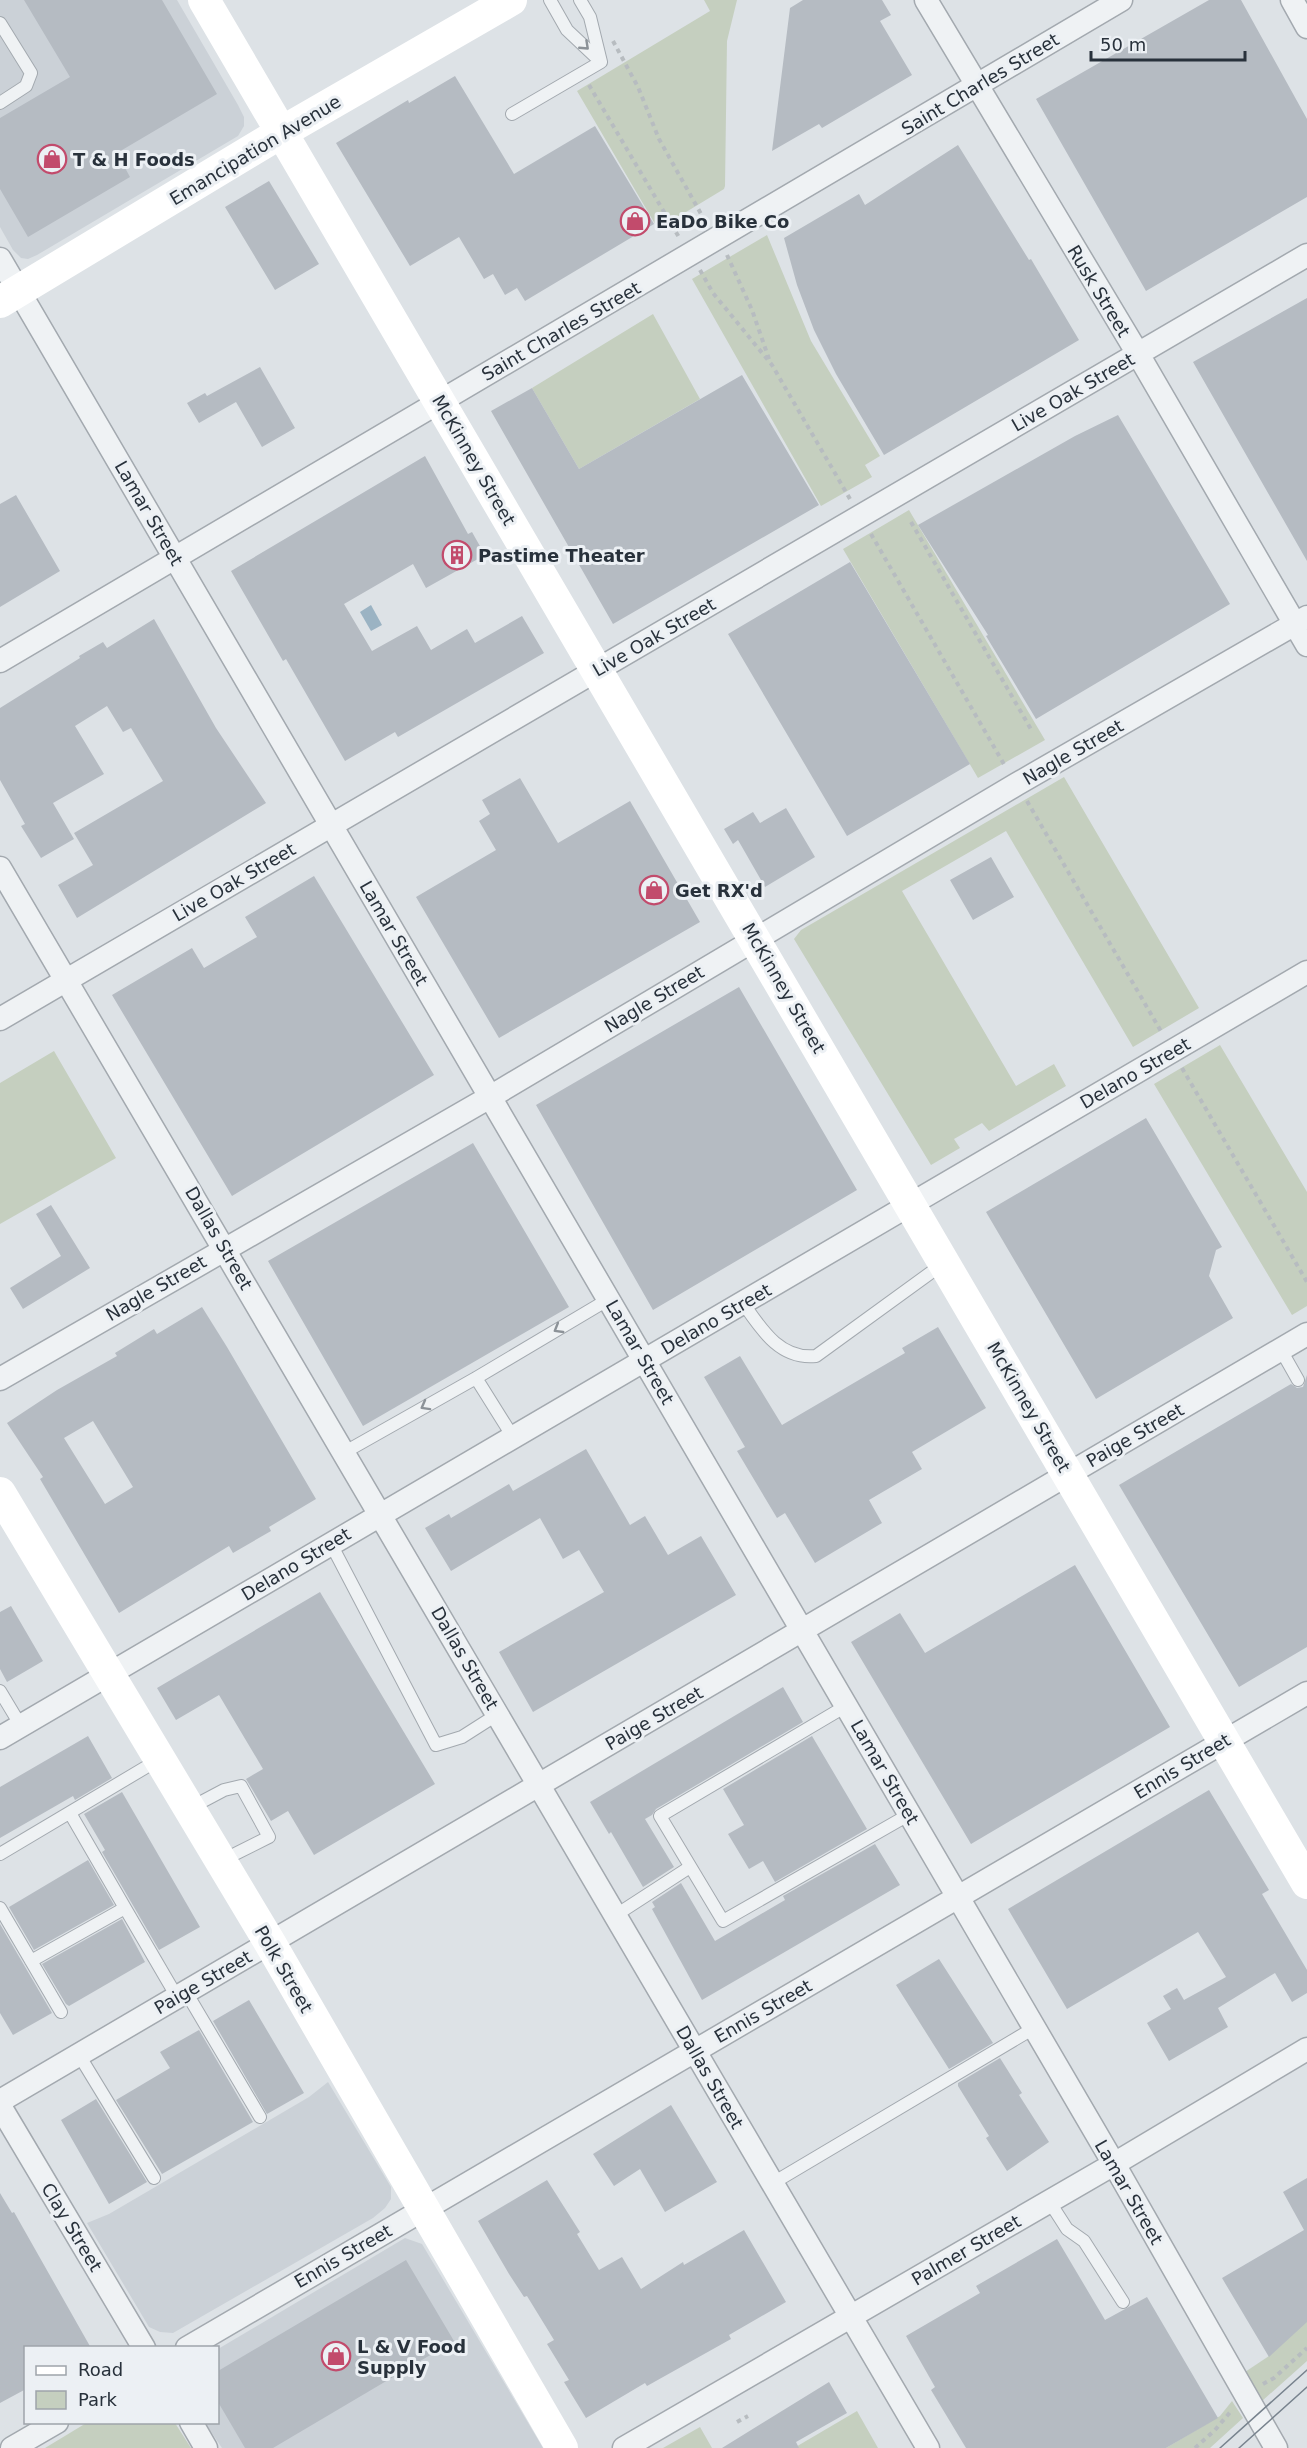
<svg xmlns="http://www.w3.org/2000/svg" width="1307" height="2448" font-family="'DejaVu Sans',sans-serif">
<rect width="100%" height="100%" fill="#dde2e6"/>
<path fill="#cbd1d7" d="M 0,0 L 177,0 L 238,105 L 244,117 L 244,126 L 238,136 L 37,255 L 28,259 L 21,258 L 13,250 L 0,227 Z
M 328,2082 L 391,2187 L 391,2199 L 385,2208 L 373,2218 L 173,2333 L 160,2332 L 149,2327 L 87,2223 L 109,2214 L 309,2097 Z
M 405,2238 L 422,2244 L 543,2448 L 222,2448 L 205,2423 L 218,2422 L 218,2349 Z"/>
<path fill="#c5cfbf" d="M 704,0 L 737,0 L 727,41 L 725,186 L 724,189 L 658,229 L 577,91 L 710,11 Z
M 767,235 L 811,341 L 880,456 L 865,465 L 872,477 L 821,506 L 692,279 Z
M 653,314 L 700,399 L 579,469 L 532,388 Z
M 909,510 L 1045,740 L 978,778 L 843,549 Z
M 1064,777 L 1199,1008 L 1133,1047 L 1006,831 L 902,891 L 1016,1086 L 1054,1064 L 1066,1086 L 989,1131 L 982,1123 L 954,1139 L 960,1148 L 931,1165 L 794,939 L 801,930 Z
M 1220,1045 L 1307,1192 L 1307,1306 L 1292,1315 L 1154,1084 Z
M 54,1051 L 116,1158 L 0,1224 L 0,1083 Z
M 1307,2321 L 1307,2361 L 1262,2401 L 1245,2372 L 1269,2356 Z
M 1232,2401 L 1243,2418 L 1210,2448 L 1166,2448 L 1220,2416 Z
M 857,2411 L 878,2448 L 794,2448 Z
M 88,2422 L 175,2423 L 191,2448 L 45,2448 Z
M 700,2427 L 712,2448 L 663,2448 Z"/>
<path fill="#9bb3c3" d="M 371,605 L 382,625 L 371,631 L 360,612 Z"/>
<path fill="#b5bbc2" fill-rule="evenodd" d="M 24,0 L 162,0 L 217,94 L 117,153 L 130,177 L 28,237 L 0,189 L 0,118 L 70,77 Z
M 803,0 L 882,0 L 891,15 L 880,21 L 912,75 L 822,128 L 819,124 L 772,151 L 790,8 Z
M 1209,0 L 1241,0 L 1307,119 L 1307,197 L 1146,291 L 1036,99 Z
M 455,76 L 514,174 L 595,126 L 654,224 L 525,301 L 517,288 L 505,295 L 493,274 L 484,279 L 459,237 L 410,266 L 336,143 L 408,100 L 409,103 Z
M 958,145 L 1029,260 L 1031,259 L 1079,340 L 884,455 L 836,374 L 814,330 L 797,285 L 784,238 L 859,194 L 865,205 Z
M 269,181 L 319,264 L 275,290 L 225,207 Z
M 1307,298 L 1307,561 L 1193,362 Z
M 260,367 L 295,428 L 262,447 L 236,402 L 199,423 L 187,403 L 205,393 L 207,396 Z
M 742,375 L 819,505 L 613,624 L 491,411 L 532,388 L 579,469 Z
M 1118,415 L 1230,604 L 1036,719 L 986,636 L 988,635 L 918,525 L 1075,436 Z
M 425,456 L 468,534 L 472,532 L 485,555 L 426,588 L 413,564 L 344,604 L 372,651 L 417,626 L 431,650 L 467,629 L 475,643 L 522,616 L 544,653 L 398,737 L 395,732 L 345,761 L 286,659 L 283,661 L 231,571 Z
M 16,495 L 60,571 L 0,607 L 0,504 Z
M 850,562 L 970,764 L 847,836 L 728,634 Z
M 154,619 L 216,728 L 266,803 L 77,918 L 58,885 L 93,865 L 74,833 L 163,781 L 131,728 L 123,732 L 107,706 L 75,726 L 104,774 L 53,803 L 74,839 L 41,858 L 21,826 L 25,824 L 0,780 L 0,708 L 80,658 L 79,656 L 103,642 L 107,648 Z
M 520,778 L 558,843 L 630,801 L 700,922 L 499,1038 L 416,897 L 496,850 L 479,821 L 490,814 L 482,800 Z
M 786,808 L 815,857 L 765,887 L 738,840 L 733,844 L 724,829 L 753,812 L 760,823 Z
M 991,857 L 1014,897 L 973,920 L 950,880 Z
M 314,876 L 434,1075 L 232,1196 L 112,995 L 192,948 L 204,968 L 257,937 L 245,917 Z
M 739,987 L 857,1190 L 653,1310 L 536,1105 Z
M 1146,1118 L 1222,1247 L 1216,1250 L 1209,1276 L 1233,1318 L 1096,1399 L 986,1212 Z
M 473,1143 L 569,1307 L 363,1426 L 268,1261 Z
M 51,1205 L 90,1268 L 23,1309 L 10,1288 L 61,1256 L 36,1214 Z
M 202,1307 L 227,1347 L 316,1499 L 269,1527 L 271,1531 L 233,1553 L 229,1546 L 119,1613 L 40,1479 L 43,1477 L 7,1423 L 57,1390 L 117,1356 L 115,1353 L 154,1329 L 157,1334 ZM 93,1421 L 133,1487 L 105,1504 L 64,1438 Z
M 938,1327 L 986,1408 L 912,1452 L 922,1469 L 869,1500 L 882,1523 L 815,1563 L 785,1513 L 777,1518 L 737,1451 L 745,1447 L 704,1377 L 740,1356 L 782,1425 L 905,1353 L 902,1348 Z
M 1307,1375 L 1307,1647 L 1239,1687 L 1119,1485 L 1291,1384 L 1297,1388 L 1303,1387 Z
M 586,1449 L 630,1525 L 645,1516 L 668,1555 L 701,1536 L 736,1595 L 533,1712 L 499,1652 L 604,1592 L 579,1550 L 563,1559 L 540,1518 L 451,1571 L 425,1528 L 449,1514 L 451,1518 L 509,1484 L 513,1491 Z
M 1075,1565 L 1170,1727 L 971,1844 L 851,1642 L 900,1613 L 925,1653 Z
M 320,1592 L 435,1784 L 314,1855 L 288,1811 L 271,1821 L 246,1779 L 263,1769 L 219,1695 L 176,1720 L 157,1688 Z
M 11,1606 L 43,1661 L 7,1682 L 0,1669 L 0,1612 Z
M 783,1687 L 803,1722 L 656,1809 L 652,1815 L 645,1819 L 674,1867 L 643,1887 L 611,1832 L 609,1834 L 590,1802 Z
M 88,1736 L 112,1778 L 75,1800 L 73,1796 L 0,1838 L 0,1787 Z
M 812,1736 L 867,1829 L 775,1882 L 763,1861 L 749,1869 L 728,1834 L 744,1825 L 723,1789 Z
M 1209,1790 L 1269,1890 L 1262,1894 L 1307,1970 L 1307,1993 L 1292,2002 L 1275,1973 L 1218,2008 L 1228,2027 L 1169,2061 L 1147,2023 L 1171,2009 L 1163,1996 L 1177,1988 L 1184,2000 L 1226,1977 L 1198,1932 L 1067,2009 L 1008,1909 Z
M 122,1792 L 200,1927 L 159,1950 L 102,1852 L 105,1850 L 84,1814 Z
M 875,1844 L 900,1885 L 702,2000 L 652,1909 L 655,1907 L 652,1902 L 681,1883 L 715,1941 L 785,1900 L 783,1896 Z
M 88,1860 L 114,1905 L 34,1950 L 9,1907 Z
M 122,1919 L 145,1962 L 69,2006 L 66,2004 L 42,1964 Z
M 0,1924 L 52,2013 L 13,2035 L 0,2013 Z
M 939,1959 L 993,2043 L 949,2069 L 896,1985 Z
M 249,2000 L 304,2093 L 267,2114 L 213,2021 Z
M 199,2030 L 253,2122 L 162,2174 L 116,2100 L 170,2068 L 160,2052 Z
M 1000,2058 L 1022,2093 L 1019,2095 L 1049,2142 L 1007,2171 L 986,2138 L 989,2136 L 958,2086 L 958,2083 Z
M 96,2099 L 147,2182 L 109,2204 L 61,2120 Z
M 671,2105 L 717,2182 L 665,2212 L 640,2169 L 614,2186 L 593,2154 Z
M 1307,2178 L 1307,2322 L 1269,2357 L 1222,2278 L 1304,2230 L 1283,2192 Z
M 547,2180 L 580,2232 L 577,2234 L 599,2270 L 622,2257 L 641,2289 L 683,2262 L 684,2265 L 744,2230 L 786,2302 L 729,2335 L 731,2339 L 647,2386 L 645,2383 L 586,2418 L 564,2382 L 569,2380 L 547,2344 L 554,2340 L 527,2296 L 524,2297 L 509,2274 L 478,2221 Z
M 0,2193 L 12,2213 L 14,2212 L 91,2348 L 26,2348 L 26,2389 L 0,2403 Z
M 1057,2239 L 1105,2320 L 1147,2297 L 1218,2418 L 1166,2448 L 966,2448 L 931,2390 L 935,2387 L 906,2336 L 980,2293 L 976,2286 Z
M 406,2260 L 454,2341 L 273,2448 L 245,2448 L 218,2402 L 218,2371 Z
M 829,2382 L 847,2413 L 796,2442 L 799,2448 L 722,2448 Z"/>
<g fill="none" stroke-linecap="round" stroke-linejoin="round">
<g stroke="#a3a9af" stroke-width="14">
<path id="lane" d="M 550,0 L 567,30 L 601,62 L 590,17 L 580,0
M 0,23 L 31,73 L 26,86 L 0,103
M 512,114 L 601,62
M 743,1303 C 761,1329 780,1360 816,1356 L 944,1263
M 1281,1350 L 1298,1380
M 476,1378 L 513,1437
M 345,1452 L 476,1378 L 609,1299
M 331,1544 L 436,1745 L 462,1737 L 498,1714
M 0,1691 L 21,1726
M 846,1706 L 660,1816 L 723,1921 L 910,1814
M 190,1808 L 224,1790 L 241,1786 L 269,1837 L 221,1861
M 70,1813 L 125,1908
M 0,1854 L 158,1760
M 0,1908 L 61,2012
M 616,1915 L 690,1867
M 31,1961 L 125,1908 L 177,1997
M 186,1992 L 260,2117
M 79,2055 L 154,2178
M 773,2183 L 1034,2028
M 1049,2201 L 1067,2229 L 1084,2241 L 1123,2302"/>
</g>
<g stroke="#a3a9af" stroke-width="25">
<path id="street" d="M 926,0 L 1138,354 L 1307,645
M 1292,0 L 1307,27
M 0,259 L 1114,2164 L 1276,2448
M 0,661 L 1121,0
M 0,868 L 928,2448
M 0,1019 L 1307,255
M 0,1379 L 490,1097 L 1017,784 L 1307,617
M 0,1738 L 1307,972
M 0,2101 L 1307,1334
M 0,2106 L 144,2348
M 187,2348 C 560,2129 935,1912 1307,1693
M 191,2422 L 206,2448
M 12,2448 L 57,2422
M 624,2448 L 1114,2164 L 1307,2049"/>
</g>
<path stroke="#b7bcc0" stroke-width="4" stroke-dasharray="4.5 4.5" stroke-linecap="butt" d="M 613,41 L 638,87 L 659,139 L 705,221
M 589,85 L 680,239
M 727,255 L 752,310 L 770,362
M 700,270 L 713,293 L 772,365 L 850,499
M 911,522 L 1032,731
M 871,534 L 1005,766
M 1027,801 L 1162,1033
M 1182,1068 L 1307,1282
M 1263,2384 L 1274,2378 L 1307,2348
M 737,2422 L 748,2416
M 1195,2448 L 1215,2430 L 1232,2410"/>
<use href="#lane" stroke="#eff2f4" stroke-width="12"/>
<use href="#street" stroke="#eff2f4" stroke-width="22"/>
<path stroke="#fff" stroke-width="32" d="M 204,0 L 1307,1883
M 0,302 L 282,132 L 511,0
M 0,1493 L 270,1943 L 562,2448"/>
<path stroke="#78838e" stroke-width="1.5" d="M 1220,2448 L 1307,2370
M 1239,2448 L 1307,2387"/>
</g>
<defs><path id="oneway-chevron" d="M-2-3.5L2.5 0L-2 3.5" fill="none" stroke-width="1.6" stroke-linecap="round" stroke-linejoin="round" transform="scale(1.5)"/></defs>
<g stroke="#8c9298">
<use href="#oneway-chevron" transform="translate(585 46) rotate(43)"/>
<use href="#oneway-chevron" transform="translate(558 1329) rotate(149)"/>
<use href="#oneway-chevron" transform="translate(425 1406) rotate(151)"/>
</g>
<defs>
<g id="shop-ring" transform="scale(1.5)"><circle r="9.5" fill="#ecf0f4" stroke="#c24b6c" stroke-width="1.5"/><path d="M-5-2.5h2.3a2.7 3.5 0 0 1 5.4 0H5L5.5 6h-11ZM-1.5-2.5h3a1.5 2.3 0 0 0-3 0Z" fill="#c24b6c"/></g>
<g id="building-ring" transform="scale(1.5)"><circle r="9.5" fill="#ecf0f4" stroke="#c24b6c" stroke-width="1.5"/><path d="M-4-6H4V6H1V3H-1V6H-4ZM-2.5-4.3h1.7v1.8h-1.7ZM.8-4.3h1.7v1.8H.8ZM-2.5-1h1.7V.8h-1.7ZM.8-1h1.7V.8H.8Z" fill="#c24b6c"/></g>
</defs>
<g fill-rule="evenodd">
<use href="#shop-ring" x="52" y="159"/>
<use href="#shop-ring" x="635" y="221"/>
<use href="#building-ring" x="457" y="555"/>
<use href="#shop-ring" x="654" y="890"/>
<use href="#shop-ring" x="336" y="2356"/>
</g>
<g text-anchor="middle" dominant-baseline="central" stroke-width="6" stroke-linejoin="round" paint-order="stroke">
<g font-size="18" fill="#28313b" stroke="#ecf0f4">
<text transform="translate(980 84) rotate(-31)">Saint Charles Street</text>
<text transform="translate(255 150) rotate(-31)">Emancipation Avenue</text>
<text transform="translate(1099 291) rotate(59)">Rusk Street</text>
<text transform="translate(561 331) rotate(-30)">Saint Charles Street</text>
<text transform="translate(1073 392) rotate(-30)">Live Oak Street</text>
<text transform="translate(474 460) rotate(60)">McKinney Street</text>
<text transform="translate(149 513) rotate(60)">Lamar Street</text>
<text transform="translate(654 637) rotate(-30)">Live Oak Street</text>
<text transform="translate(1073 752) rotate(-30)">Nagle Street</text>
<text transform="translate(234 882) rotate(-30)">Live Oak Street</text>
<text transform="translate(394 933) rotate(60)">Lamar Street</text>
<text transform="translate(784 988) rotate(60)">McKinney Street</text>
<text transform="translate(654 999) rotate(-31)">Nagle Street</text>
<text transform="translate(1135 1073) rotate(-30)">Delano Street</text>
<text transform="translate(219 1238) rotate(60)">Dallas Street</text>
<text transform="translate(156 1288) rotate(-30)">Nagle Street</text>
<text transform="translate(716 1319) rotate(-30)">Delano Street</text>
<text transform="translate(640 1352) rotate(60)">Lamar Street</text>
<text transform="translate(1029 1407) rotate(60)">McKinney Street</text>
<text transform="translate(1135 1435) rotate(-30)">Paige Street</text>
<text transform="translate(296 1564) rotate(-31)">Delano Street</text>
<text transform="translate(465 1658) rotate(60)">Dallas Street</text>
<text transform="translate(654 1718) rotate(-30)">Paige Street</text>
<text transform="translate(1182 1766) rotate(-31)">Ennis Street</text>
<text transform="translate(885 1772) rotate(60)">Lamar Street</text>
<text transform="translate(284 1969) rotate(60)">Polk Street</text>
<text transform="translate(203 1982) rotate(-30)">Paige Street</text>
<text transform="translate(763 2011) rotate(-30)">Ennis Street</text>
<text transform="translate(710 2077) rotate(60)">Dallas Street</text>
<text transform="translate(1129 2192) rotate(60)">Lamar Street</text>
<text transform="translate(72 2227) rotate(59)">Clay Street</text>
<text transform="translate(966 2250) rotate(-30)">Palmer Street</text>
<text transform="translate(343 2256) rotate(-30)">Ennis Street</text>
</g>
<g font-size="18" font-weight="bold" fill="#28313b" stroke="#ecf0f4" text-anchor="start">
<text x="73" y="159">T &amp; H Foods</text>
<text x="656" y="221">EaDo Bike Co</text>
<text x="478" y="555">Pastime Theater</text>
<text x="675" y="890">Get RX'd</text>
<text x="357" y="2346">L &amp; V Food<tspan x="357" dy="21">Supply</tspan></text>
</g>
</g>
<rect x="24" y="2346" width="195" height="78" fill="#ecf0f4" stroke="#9ea4aa" stroke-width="1.5"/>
<rect x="36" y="2366" width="30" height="9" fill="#ffffff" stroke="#9ea4aa" stroke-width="1.5"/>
<text x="78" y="2376" font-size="18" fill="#28313b">Road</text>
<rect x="36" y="2391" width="30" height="18" fill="#c5cfbf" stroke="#9ea4aa" stroke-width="1.5"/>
<text x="78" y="2406" font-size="18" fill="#28313b">Park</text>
<path d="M1091 51v9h154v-9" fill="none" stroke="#28313b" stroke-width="3"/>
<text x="1100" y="51" font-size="18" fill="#28313b" stroke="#ecf0f4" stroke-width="4.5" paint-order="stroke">50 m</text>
</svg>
